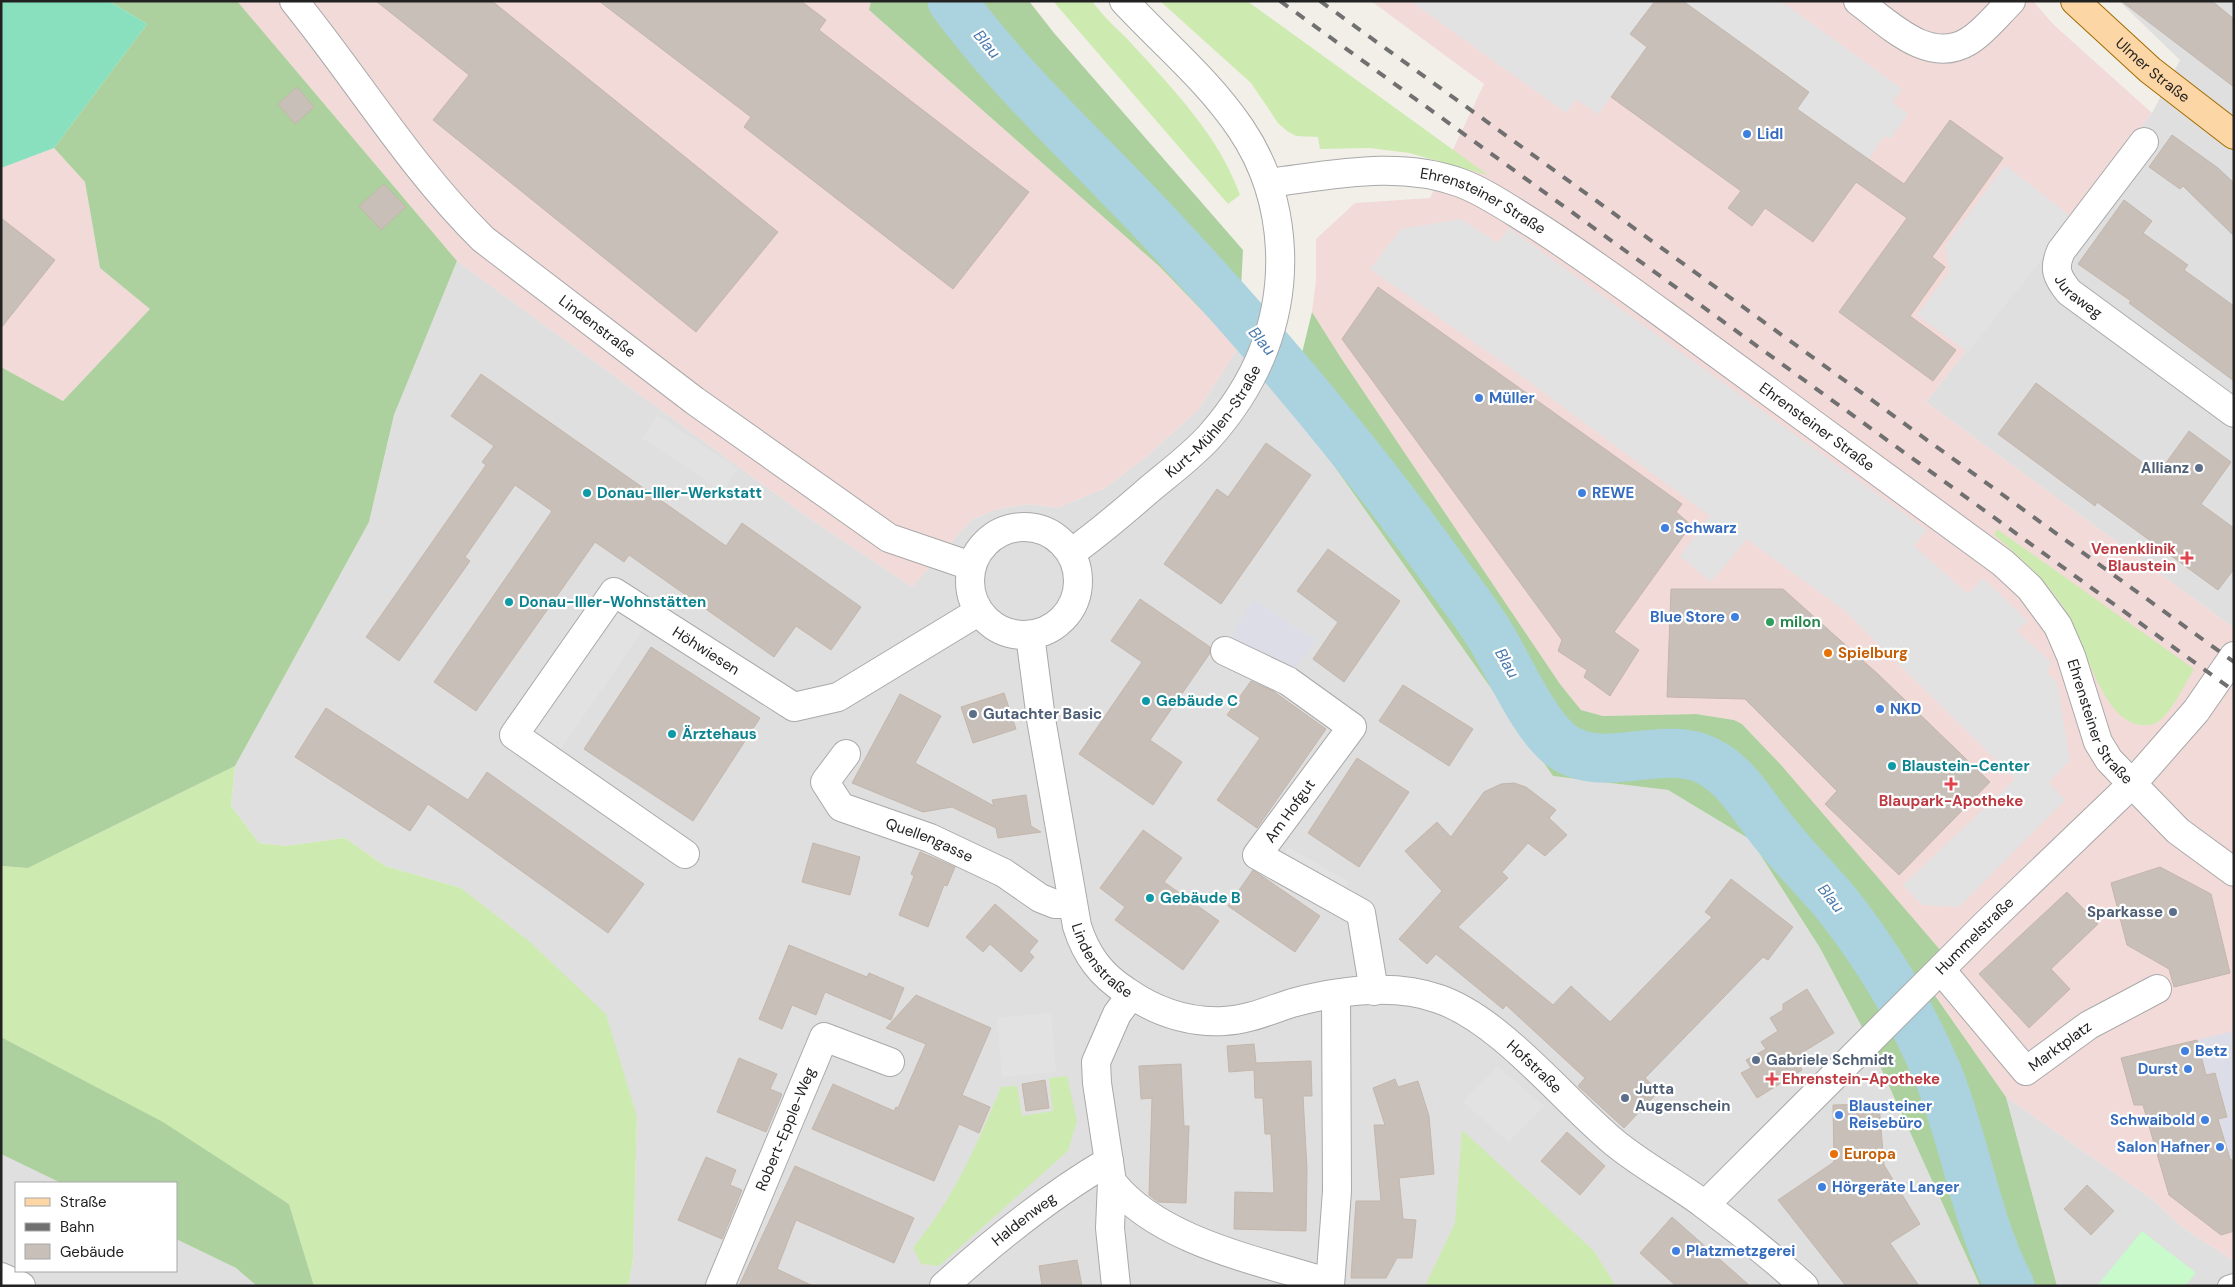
<svg xmlns="http://www.w3.org/2000/svg" width="2235" height="1287" font-family="'DM Sans',sans-serif">
<rect width="100%" height="100%" fill="#f2efe9"/>
<path fill="#e0dfdf" d="M 2119,1 L 2234,1 L 2234,628 L 1926,402 L 2152,113 L 2180,60 Z
M 457,261 L 802,513 L 912,587 L 971,520 L 997,509 L 1030,504 L 1057,508 L 1105,488 L 1147,456 L 1198,410 L 1238,348 L 1284,395 L 1553,776 L 1668,790 L 1751,840 L 1820,948 L 1864,1031 L 1980,1286 L 628,1286 L 633,1260 L 637,1117 L 461,888 L 385,866 L 345,838 L 285,846 L 259,843 L 231,806 L 235,766 L 369,522 L 394,415 Z
M 2006,1097 L 2152,1199 L 2182,1227 L 2234,1261 L 2234,1286 L 2057,1286 Z
M 1,1154 L 61,1183 L 16,1183 L 16,1271 L 176,1271 L 176,1239 L 236,1268 L 257,1286 L 1,1286 Z"/>
<path fill="#f2dad9" d="M 237,1 L 871,1 L 869,10 L 1160,267 L 1238,348 L 1198,410 L 1147,456 L 1105,488 L 1057,508 L 1030,504 L 997,509 L 971,520 L 912,587 L 802,513 L 457,261 Z
M 1371,1 L 2033,1 L 2054,25 L 2152,113 L 1926,402 L 2234,628 L 2234,1261 L 2182,1227 L 2152,1199 L 2006,1097 L 1920,973 L 1942,952 L 1753,735 L 1742,724 L 1734,720 L 1696,714 L 1603,716 L 1581,710 L 1560,684 L 1341,358 L 1312,312 L 1316,280 L 1316,239 L 1355,203 L 1430,198 L 1484,84 Z
M 54,148 L 85,182 L 100,268 L 151,309 L 63,401 L 1,367 L 1,168 Z"/>
<path fill="#cdebb0" d="M 1053,1 L 1092,1 C 1103,17 1119,30 1131,43 C 1173,89 1219,136 1240,195 L 1228,204 Z
M 1160,1 L 1247,1 L 1488,175 L 1409,153 L 1370,148 L 1320,149 L 1318,137 L 1296,136 L 1287,131 L 1278,123 L 1251,83 Z
M 1997,529 L 2194,669 C 2186,682 2168,720 2154,724 C 2105,737 2087,646 2069,616 C 2050,584 2022,558 1994,535 Z
M 235,766 L 231,806 L 259,843 L 285,846 L 345,838 L 385,866 L 461,888 L 530,942 L 606,1014 L 637,1117 L 633,1260 L 628,1286 L 314,1286 L 289,1204 L 162,1122 L 1,1037 L 1,866 L 28,868 Z
M 1067,1076 L 1077,1121 L 1068,1151 L 939,1266 L 921,1264 L 913,1248 C 955,1196 976,1147 1001,1087 L 1017,1086 L 1022,1116 L 1053,1111 L 1049,1078 Z
M 1462,1130 L 1594,1251 L 1616,1286 L 1425,1286 L 1455,1223 Z"/>
<path fill="#add19e" d="M 109,1 L 237,1 L 457,261 L 394,415 L 369,522 L 235,766 L 28,868 L 1,866 L 1,367 L 63,401 L 150,309 L 100,268 L 85,182 L 54,148 L 147,24 Z
M 871,1 L 1029,1 L 1054,33 L 1243,250 L 1238,348 L 1160,267 L 869,10 Z
M 1312,312 L 1341,358 L 1560,684 L 1581,710 L 1603,716 L 1696,714 L 1734,720 L 1742,724 L 1781,765 L 1942,952 L 1920,974 L 2006,1097 L 2057,1286 L 1980,1286 L 1864,1031 L 1820,948 L 1751,840 L 1668,790 L 1553,776 L 1284,395 L 1301,357 Z
M 1,1037 L 163,1122 L 289,1204 L 314,1286 L 257,1286 L 236,1268 L 176,1239 L 176,1183 L 61,1183 L 1,1154 Z"/>
<path fill="#c8facc" d="M 2142,1231 L 2196,1273 L 2185,1286 L 2097,1286 Z"/>
<path fill="#88e0be" d="M 1,1 L 109,1 L 147,24 L 54,148 L 1,168 Z"/>
<path fill="#e2e2e2" d="M 1655,1 L 1631,34 L 1647,47 L 1598,114 L 1576,99 L 1566,113 L 1412,2 Z
M 1683,1 L 1781,1 L 1902,89 L 1892,102 L 1908,114 L 1890,139 L 1884,136 L 1868,160 L 1797,109 Z
M 2005,165 L 2074,219 L 1968,352 L 1917,315 L 1950,271 L 1945,246 Z
M 1461,219 L 1498,243 L 1509,228 L 1927,530 L 1914,546 L 1968,594 L 1983,578 L 2028,621 L 2017,631 L 2052,663 L 2046,672 L 2057,682 L 2070,760 L 2049,782 L 2065,800 L 1959,907 L 1922,905 L 1903,885 L 2015,779 L 1845,611 L 1747,539 L 1711,582 L 1680,556 L 1710,516 L 1512,369 L 1370,269 L 1401,229 Z
M 658,415 L 738,469 L 722,492 L 642,438 Z
M 607,602 L 644,628 L 559,752 L 521,726 Z
M 1288,847 L 1349,882 L 1340,898 L 1279,863 Z
M 1051,1013 L 1056,1072 L 1002,1077 L 997,1018 Z
M 1497,1066 L 1544,1106 L 1509,1142 L 1463,1102 Z"/>
<path fill="#dddde8" d="M 1253,599 L 1315,640 L 1288,681 L 1225,648 Z
M 2234,1031 L 2234,1161 L 2230,1159 L 2218,1119 L 2227,1116 L 2215,1073 L 2206,1075 L 2197,1040 Z"/>
<g fill="none" stroke-linecap="round" stroke-linejoin="round">
<path stroke="#aad3df" stroke-width="49" d="M 952,1 C 1012,83 1088,151 1157,225 C 1262,337 1362,455 1451,580 C 1465,599 1479,617 1491,637 C 1509,666 1535,727 1562,746 C 1601,774 1655,743 1698,757 C 1735,769 1753,808 1777,836 C 1797,861 1820,883 1840,908 C 1879,958 1912,1014 1937,1072 C 1966,1142 1975,1219 2010,1286"/>
</g>
<path fill="#c7bfb8" stroke="#c4b6ab" d="M 376,1 L 492,1 L 778,232 L 696,332 L 433,120 L 469,75 Z
M 599,1 L 801,1 L 826,20 L 819,30 L 1029,192 L 953,289 L 744,127 L 751,117 Z
M 1655,1 L 1683,1 L 1809,92 L 1797,109 L 1904,184 L 1950,120 L 2003,158 L 1932,257 L 1945,267 L 1910,316 L 1956,350 L 1933,381 L 1839,312 L 1907,218 L 1856,182 L 1813,242 L 1765,208 L 1752,226 L 1728,208 L 1741,191 L 1611,97 L 1647,47 L 1630,34 Z
M 2121,1 L 2212,1 L 2234,19 L 2234,87 Z
M 297,87 L 314,107 L 295,124 L 278,104 Z
M 2172,135 L 2218,168 L 2234,183 L 2234,236 L 2183,186 L 2180,189 L 2149,167 Z
M 384,184 L 406,207 L 381,230 L 359,206 Z
M 2124,200 L 2152,221 L 2143,233 L 2188,265 L 2184,270 L 2234,306 L 2234,381 L 2129,303 L 2131,301 L 2078,264 Z
M 1,218 L 55,260 L 1,328 Z
M 1378,287 L 1682,504 L 1676,512 L 1691,525 L 1614,632 L 1639,650 L 1610,696 L 1584,677 L 1587,670 L 1558,651 L 1562,640 L 1342,339 Z
M 481,374 L 726,546 L 742,523 L 861,607 L 831,650 L 796,626 L 774,657 L 629,555 L 624,562 L 595,542 L 476,711 L 434,682 L 552,511 L 515,485 L 465,557 L 470,561 L 399,661 L 366,637 L 486,465 L 482,462 L 494,446 L 451,416 Z
M 2036,383 L 2158,474 L 2189,431 L 2231,462 L 2201,504 L 2234,528 L 2234,569 L 2218,590 L 2097,502 L 2095,506 L 1998,434 Z
M 1266,443 L 1311,475 L 1221,604 L 1164,564 L 1217,489 L 1228,497 Z
M 1328,549 L 1400,601 L 1344,682 L 1313,659 L 1338,622 L 1297,591 Z
M 1671,589 L 1783,589 L 1879,675 L 1990,782 L 1899,875 L 1825,804 L 1837,791 L 1745,699 L 1667,697 Z
M 1140,599 L 1210,647 L 1210,653 L 1150,740 L 1182,762 L 1153,805 L 1079,754 L 1142,662 L 1111,641 Z
M 651,647 L 760,718 L 693,821 L 584,749 Z
M 1251,681 L 1273,691 L 1326,729 L 1257,828 L 1217,800 L 1260,738 L 1227,715 Z
M 1403,685 L 1473,729 L 1449,766 L 1379,721 Z
M 1004,693 L 1016,729 L 973,743 L 961,707 Z
M 900,694 L 941,716 L 915,763 L 994,806 L 992,800 L 1026,795 L 1031,826 L 1041,832 L 998,838 L 996,828 L 952,807 L 923,812 L 852,783 Z
M 326,708 L 468,800 L 487,772 L 644,884 L 608,933 L 428,804 L 410,831 L 295,757 Z
M 1357,758 L 1409,792 L 1359,867 L 1308,833 Z
M 1514,783 L 1526,787 L 1556,810 L 1549,818 L 1567,835 L 1545,856 L 1528,843 L 1502,872 L 1508,878 L 1458,927 L 1553,1005 L 1571,986 L 1610,1022 L 1712,917 L 1705,912 L 1731,879 L 1793,927 L 1768,960 L 1763,957 L 1645,1078 L 1659,1091 L 1624,1128 L 1578,1086 L 1585,1078 L 1506,1005 L 1503,1009 L 1436,954 L 1427,964 L 1399,939 L 1442,891 L 1405,851 L 1437,822 L 1451,837 L 1484,792 L 1501,784 Z
M 1143,830 L 1182,858 L 1164,882 L 1219,921 L 1183,970 L 1115,920 L 1125,907 L 1100,888 Z
M 813,843 L 860,857 L 850,895 L 802,882 Z
M 920,852 L 955,867 L 947,886 L 944,885 L 928,927 L 899,915 L 914,876 L 911,874 Z
M 2160,867 L 2211,894 L 2230,973 L 2174,987 L 2169,969 L 2127,945 L 2111,883 Z
M 1253,870 L 1320,916 L 1295,952 L 1228,906 Z
M 2067,892 L 2098,924 L 2051,969 L 2070,989 L 2029,1028 L 1979,974 Z
M 995,904 L 1038,941 L 1029,952 L 1034,957 L 1021,972 L 990,944 L 983,952 L 966,937 Z
M 789,945 L 867,977 L 869,973 L 904,988 L 891,1020 L 825,992 L 816,1015 L 792,1005 L 782,1029 L 759,1019 Z
M 1807,989 L 1834,1033 L 1795,1057 L 1802,1070 L 1757,1098 L 1741,1073 L 1751,1068 L 1746,1060 L 1766,1049 L 1761,1042 L 1778,1031 L 1770,1018 L 1783,1010 L 1783,1004 Z
M 916,995 L 991,1028 L 962,1095 L 990,1107 L 979,1133 L 959,1124 L 934,1181 L 812,1129 L 833,1084 L 894,1111 L 896,1107 L 898,1108 L 926,1044 L 886,1028 Z
M 2197,1040 L 2206,1075 L 2215,1073 L 2227,1117 L 2218,1119 L 2230,1159 L 2234,1161 L 2234,1231 L 2221,1235 L 2169,1195 L 2143,1105 L 2134,1105 L 2121,1058 Z
M 1254,1044 L 1256,1063 L 1311,1061 L 1312,1096 L 1303,1096 L 1307,1169 L 1306,1231 L 1234,1229 L 1235,1192 L 1274,1193 L 1271,1134 L 1265,1134 L 1263,1098 L 1255,1098 L 1254,1070 L 1229,1072 L 1227,1046 Z
M 739,1058 L 777,1074 L 770,1089 L 782,1094 L 766,1132 L 717,1112 Z
M 1181,1064 L 1184,1126 L 1189,1126 L 1186,1203 L 1158,1202 L 1149,1195 L 1152,1098 L 1141,1099 L 1139,1066 Z
M 1395,1079 L 1398,1087 L 1418,1081 L 1429,1116 L 1434,1174 L 1399,1178 L 1403,1219 L 1416,1220 L 1412,1258 L 1397,1258 L 1386,1278 L 1351,1278 L 1356,1201 L 1381,1201 L 1374,1125 L 1385,1125 L 1373,1088 Z
M 1045,1080 L 1049,1108 L 1026,1111 L 1022,1084 Z
M 1879,1104 L 1884,1165 L 1920,1224 L 1890,1243 L 1919,1286 L 1846,1286 L 1778,1200 L 1834,1162 L 1833,1105 Z
M 1567,1132 L 1605,1166 L 1580,1195 L 1541,1161 Z
M 706,1157 L 736,1170 L 730,1185 L 742,1190 L 722,1239 L 678,1220 Z
M 795,1166 L 914,1218 L 894,1263 L 796,1220 L 777,1269 L 813,1286 L 739,1286 Z
M 2087,1185 L 2114,1211 L 2091,1235 L 2064,1209 Z
M 1672,1217 L 1750,1286 L 1676,1286 L 1640,1253 Z
M 1077,1260 L 1082,1286 L 1042,1286 L 1039,1266 Z"/>
<g fill="none" stroke-linecap="round" stroke-linejoin="round">
<g stroke="#a9a9a9" stroke-width="22">
<path id="pedestrian" d="M 2228,1286 L 2234,1284"/>
</g>
<g stroke="#a9a9a9" stroke-width="30">
<g id="minor">
<path d="M 1858,1 C 1889,24 1929,66 1969,41 C 1985,31 1998,14 2011,1"/>
<path id="s1" d="M 2144,142 L 2061,251 C 2053,269 2057,277 2069,292 L 2234,413"/>
<path id="s2" d="M 1269,183 C 1333,175 1398,160 1461,183 C 1482,191 1502,204 1521,216 C 1570,246 1616,280 1663,314 C 1776,397 1890,480 2003,563 L 2030,588 L 2058,626 L 2071,656 L 2098,742 L 2109,760 L 2178,831 L 2234,872"/>
<path d="M 1225,651 L 1288,681 L 1352,727 L 1257,855 L 1361,913 L 1374,991"/>
<path id="s3" d="M 846,754 L 825,782 L 841,807 L 930,838 L 1004,873 L 1040,898 L 1055,904 L 1072,904"/>
<path id="s4" d="M 685,854 L 514,735 L 614,592 L 794,707 L 838,697 L 978,612"/>
<path id="s5" d="M 1941,970 L 2026,1071 L 2089,1025 L 2157,989"/>
<path d="M 1112,1182 C 1159,1242 1261,1261 1330,1283"/>
<path id="s6" d="M 1705,1205 L 1986,924 L 2132,784 L 2196,711 L 2234,656"/>
<path d="M 1,1277 L 21,1286"/>
<path id="s7" d="M 720,1286 L 824,1037 L 890,1062"/>
<path id="s8" d="M 944,1286 C 996,1239 1049,1196 1109,1161"/>
<path d="M 1116,1286 L 1110,1228 L 1112,1182 L 1097,1083 L 1096,1062 L 1117,1014 L 1131,995"/>
<path d="M 1330,1286 L 1337,1191 L 1336,994"/>
</g>
</g>
<g stroke="#a9a9a9" stroke-width="30">
<g id="tertiary">
<path id="s9" d="M 294,1 C 358,80 411,168 483,239 L 695,401 L 889,538 L 971,566"/>
<circle cx="1024" cy="581" r="54"/>
<path id="s10" d="M 1071,553 C 1096,535 1121,514 1144,494 C 1166,475 1190,458 1210,436 C 1256,384 1283,321 1280,250 C 1278,207 1266,166 1241,129 C 1209,81 1163,43 1124,1"/>
<path id="s11" d="M 1030,635 L 1041,719 L 1077,926 C 1086,955 1101,975 1126,991 C 1156,1012 1187,1023 1224,1021 C 1248,1020 1270,1010 1292,1003 C 1337,991 1394,983 1439,999 C 1502,1021 1563,1100 1615,1143 C 1643,1166 1676,1183 1705,1205 C 1739,1230 1772,1257 1804,1286"/>
</g>
</g>
<g stroke="#a06b00" stroke-width="30">
<g id="primary">
<path id="s12" d="M 2075,1 L 2150,70 L 2234,135"/>
</g>
</g>
<use href="#pedestrian" stroke="#fff" stroke-width="20"/>
<use href="#minor" stroke="#fff" stroke-width="28"/>
<use href="#tertiary" stroke="#fff" stroke-width="28"/>
<use href="#primary" stroke="#fcd6a4" stroke-width="28"/>
<path stroke="#707070" stroke-width="4" stroke-dasharray="10 10" stroke-linecap="butt" d="M 1280,1 L 2234,691
M 1320,1 L 2234,662"/>
</g>
<g fill="#3f7fe0" stroke="#fff" stroke-width="2">
<circle cx="1747" cy="134" r="5"/>
<circle cx="1479" cy="398" r="5"/>
<circle cx="1582" cy="493" r="5"/>
<circle cx="1665" cy="528" r="5"/>
<circle cx="1735" cy="617" r="5"/>
<circle cx="1880" cy="709" r="5"/>
<circle cx="2185" cy="1051" r="5"/>
<circle cx="2188" cy="1069" r="5"/>
<circle cx="1839" cy="1115" r="5"/>
<circle cx="2205" cy="1120" r="5"/>
<circle cx="2220" cy="1147" r="5"/>
<circle cx="1822" cy="1187" r="5"/>
<circle cx="1676" cy="1251" r="5"/>
</g>
<g fill="#5c6f8a" stroke="#fff" stroke-width="2">
<circle cx="2199" cy="468" r="5"/>
<circle cx="973" cy="714" r="5"/>
<circle cx="2173" cy="912" r="5"/>
<circle cx="1756" cy="1060" r="5"/>
<circle cx="1625" cy="1098" r="5"/>
</g>
<g fill="#0f9aa8" stroke="#fff" stroke-width="2">
<circle cx="587" cy="493" r="5"/>
<circle cx="509" cy="602" r="5"/>
<circle cx="1146" cy="701" r="5"/>
<circle cx="672" cy="734" r="5"/>
<circle cx="1892" cy="766" r="5"/>
<circle cx="1150" cy="898" r="5"/>
</g>
<g fill="#e0444e" stroke="#fff" stroke-width="2">
<path d="M2184.5 550.5h5v5h5v5h-5v5h-5v-5h-5v-5h5z"/>
<path d="M1948.5 776.5h5v5h5v5h-5v5h-5v-5h-5v-5h5z"/>
<path d="M1769.5 1071.5h5v5h5v5h-5v5h-5v-5h-5v-5h5z"/>
</g>
<circle fill="#2e9e5b" stroke="#fff" stroke-width="2" cx="1770" cy="622" r="5"/>
<g fill="#e8710a" stroke="#fff" stroke-width="2">
<circle cx="1828" cy="653" r="5"/>
<circle cx="1834" cy="1154" r="5"/>
</g>
<g text-anchor="middle" dominant-baseline="central" stroke-width="4.5" stroke-linejoin="round" paint-order="stroke">
<g font-size="15" fill="#222" stroke="#fff">
<text stroke="none"><textPath href="#s12" startOffset="104">Ulmer Straße</textPath></text>
<text stroke="none"><textPath href="#s2" startOffset="221">Ehrensteiner Straße</textPath></text>
<text stroke="none"><textPath href="#s1" startOffset="192">Juraweg</textPath></text>
<text stroke="none"><textPath href="#s9" startOffset="448">Lindenstraße</textPath></text>
<text stroke="none"><textPath href="#s10" startOffset="195">Kurt-Mühlen-Straße</textPath></text>
<text stroke="none"><textPath href="#s2" startOffset="626">Ehrensteiner Straße</textPath></text>
<text stroke="none"><textPath href="#s4" startOffset="492">Höhwiesen</textPath></text>
<text stroke="none"><textPath href="#s2" startOffset="1046">Ehrensteiner Straße</textPath></text>
<text transform="translate(1290 811) rotate(-54)">Am Hofgut</text>
<text stroke="none"><textPath href="#s3" startOffset="159">Quellengasse</textPath></text>
<text stroke="none"><textPath href="#s6" startOffset="381">Hummelstraße</textPath></text>
<text stroke="none"><textPath href="#s11" startOffset="338">Lindenstraße</textPath></text>
<text stroke="none"><textPath href="#s5" startOffset="174">Marktplatz</textPath></text>
<text stroke="none"><textPath href="#s11" startOffset="820">Hofstraße</textPath></text>
<text stroke="none"><textPath href="#s7" startOffset="170">Robert-Epple-Weg</textPath></text>
<text stroke="none"><textPath href="#s8" startOffset="104">Haldenweg</textPath></text>
</g>
<g font-size="15" font-weight="bold" fill="#366cbe" stroke="#fff" text-anchor="start">
<text x="1757" y="134">Lidl</text>
<text x="1489" y="398">Müller</text>
<text x="1592" y="493">REWE</text>
<text x="1675" y="528">Schwarz</text>
<text x="1725" y="617" text-anchor="end">Blue Store</text>
<text x="1890" y="709">NKD</text>
<text x="2195" y="1051">Betz</text>
<text x="2178" y="1069" text-anchor="end">Durst</text>
<text x="1849" y="1106">Blausteiner<tspan x="1849" dy="17">Reisebüro</tspan></text>
<text x="2195" y="1120" text-anchor="end">Schwaibold</text>
<text x="2210" y="1147" text-anchor="end">Salon Hafner</text>
<text x="1832" y="1187">Hörgeräte Langer</text>
<text x="1686" y="1251">Platzmetzgerei</text>
</g>
<g font-size="15" font-weight="bold" fill="#4e5e75" stroke="#fff" text-anchor="start">
<text x="2189" y="468" text-anchor="end">Allianz</text>
<text x="983" y="714">Gutachter Basic</text>
<text x="2163" y="912" text-anchor="end">Sparkasse</text>
<text x="1766" y="1060">Gabriele Schmidt</text>
<text x="1635" y="1089">Jutta<tspan x="1635" dy="17">Augenschein</tspan></text>
</g>
<g font-size="15" font-weight="bold" fill="#0d838f" stroke="#fff" text-anchor="start">
<text x="597" y="493">Donau-Iller-Werkstatt</text>
<text x="519" y="602">Donau-Iller-Wohnstätten</text>
<text x="1156" y="701">Gebäude C</text>
<text x="682" y="734">Ärztehaus</text>
<text x="1902" y="766">Blaustein-Center</text>
<text x="1160" y="898">Gebäude B</text>
</g>
<g font-size="15" font-weight="bold" fill="#be3a42" stroke="#fff" text-anchor="end">
<text x="2176" y="549">Venenklinik<tspan x="2176" dy="17">Blaustein</tspan></text>
<text x="1951" y="801" text-anchor="middle">Blaupark-Apotheke</text>
<text x="1782" y="1079" text-anchor="start">Ehrenstein-Apotheke</text>
</g>
<g font-size="15" font-weight="bold" fill="#27864d" stroke="#fff" text-anchor="start">
<text x="1780" y="622">milon</text>
</g>
<g font-size="15" font-weight="bold" fill="#c56008" stroke="#fff" text-anchor="start">
<text x="1838" y="653">Spielburg</text>
<text x="1844" y="1154">Europa</text>
</g>
<g font-size="16" font-style="italic" fill="#4a7aab" stroke="#fff">
<text transform="translate(987 44) rotate(50)">Blau</text>
<text transform="translate(1262 341) rotate(50)">Blau</text>
<text transform="translate(1507 663) rotate(60)">Blau</text>
<text transform="translate(1831 898) rotate(51)">Blau</text>
</g>
</g>
<rect width="2235" height="1287" fill="none" stroke="#222222" stroke-width="5"/>
<rect x="15" y="1182" width="162" height="90" fill="#ffffff" stroke="#a7a7a7"/>
<rect x="25" y="1198" width="25" height="8" fill="#fcd6a4" stroke="#a7a7a7"/>
<text x="60" y="1207" font-size="15" fill="#222222">Straße</text>
<rect x="25" y="1223" width="25" height="8" fill="#707070" stroke="#a7a7a7"/>
<text x="60" y="1232" font-size="15" fill="#222222">Bahn</text>
<rect x="25" y="1244" width="25" height="15" fill="#c7bfb8" stroke="#a7a7a7"/>
<text x="60" y="1257" font-size="15" fill="#222222">Gebäude</text>
</svg>
